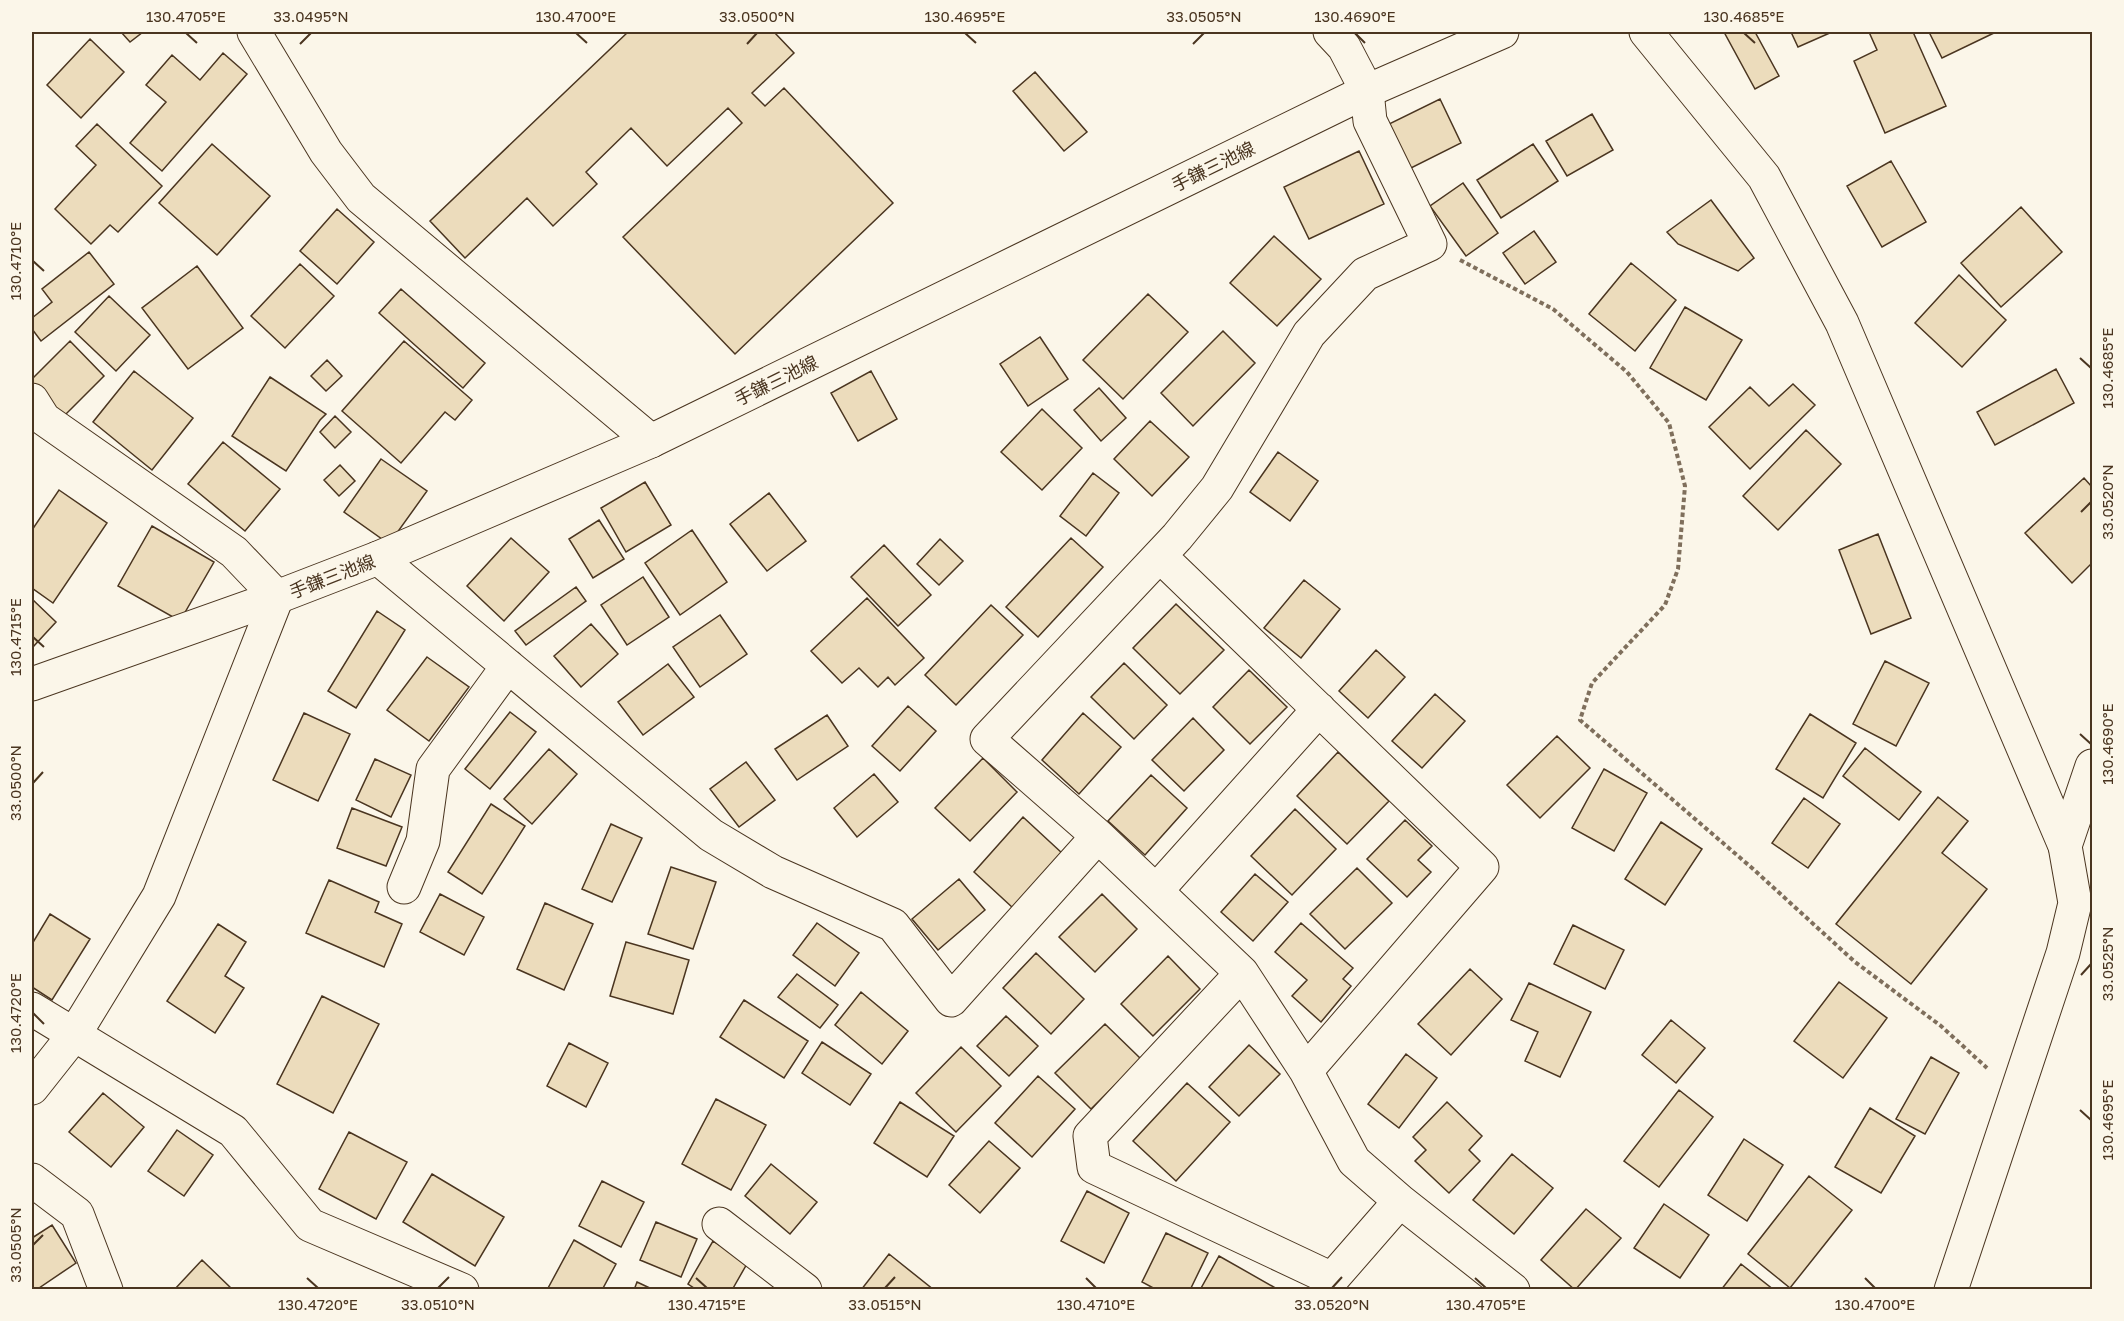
<svg xmlns="http://www.w3.org/2000/svg" width="2124" height="1321" font-family="'Golos Text','Noto Sans JP',sans-serif">
<rect width="100%" height="100%" fill="#fbf6e9"/>
<path fill="#ecdcbc" stroke="#4a3520" stroke-width="1.5" d="M 121,32 L 143,32 L 130,42 Z
M 628,32 L 774,32 L 794,53 L 752,93 L 765,106 L 784,88 L 893,203 L 735,354 L 623,237 L 742,123 L 728,108 L 667,166 L 631,128 L 586,172 L 597,184 L 553,226 L 527,198 L 465,258 L 430,221 Z
M 1724,32 L 1755,32 L 1779,76 L 1755,89 Z
M 1791,32 L 1832,32 L 1798,47 Z
M 1869,32 L 1913,32 L 1946,106 L 1885,133 L 1854,61 L 1877,50 Z
M 1929,32 L 1996,32 L 1942,58 Z
M 90,39 L 124,72 L 81,118 L 47,85 Z
M 223,53 L 247,74 L 162,171 L 130,143 L 166,102 L 146,85 L 172,55 L 200,80 Z
M 1035,72 L 1087,132 L 1064,151 L 1013,91 Z
M 1440,99 L 1461,143 L 1409,169 L 1387,125 Z
M 1592,114 L 1613,150 L 1567,176 L 1546,141 Z
M 97,124 L 162,186 L 118,232 L 110,225 L 91,244 L 55,209 L 96,165 L 76,146 Z
M 212,144 L 270,196 L 217,255 L 159,203 Z
M 1533,144 L 1558,181 L 1501,218 L 1477,180 Z
M 1359,151 L 1384,204 L 1309,239 L 1284,187 Z
M 1891,161 L 1926,222 L 1882,247 L 1847,186 Z
M 1463,183 L 1498,233 L 1466,256 L 1430,206 Z
M 1711,200 L 1754,258 L 1738,271 L 1678,244 L 1667,232 Z
M 2021,207 L 2062,252 L 2001,307 L 1961,263 Z
M 337,209 L 374,242 L 337,284 L 300,251 Z
M 1534,231 L 1556,262 L 1525,284 L 1503,253 Z
M 1274,236 L 1321,279 L 1277,326 L 1230,283 Z
M 89,252 L 114,284 L 41,341 L 32,329 L 32,318 L 52,302 L 42,289 Z
M 1631,263 L 1676,300 L 1635,351 L 1589,314 Z
M 300,264 L 334,296 L 285,348 L 251,316 Z
M 197,266 L 243,328 L 188,369 L 142,308 Z
M 1959,275 L 2006,320 L 1962,367 L 1915,323 Z
M 401,289 L 485,363 L 463,388 L 379,313 Z
M 1148,294 L 1188,332 L 1123,399 L 1083,360 Z
M 109,296 L 150,335 L 116,371 L 75,332 Z
M 1685,307 L 1742,340 L 1706,400 L 1650,368 Z
M 1223,331 L 1255,363 L 1193,426 L 1161,393 Z
M 1040,337 L 1068,379 L 1028,406 L 1000,364 Z
M 70,341 L 104,376 L 63,417 L 32,385 L 32,379 Z
M 404,341 L 472,400 L 455,420 L 445,412 L 401,463 L 342,411 Z
M 327,360 L 342,376 L 326,391 L 311,376 Z
M 2056,369 L 2074,403 L 1995,445 L 1977,412 Z
M 134,371 L 193,418 L 152,470 L 93,422 Z
M 871,371 L 897,419 L 858,441 L 831,393 Z
M 270,377 L 326,414 L 320,420 L 286,471 L 232,436 Z
M 1793,384 L 1815,405 L 1750,469 L 1709,427 L 1750,387 L 1769,406 Z
M 1099,388 L 1126,418 L 1101,441 L 1074,410 Z
M 1042,409 L 1082,448 L 1042,490 L 1001,452 Z
M 335,416 L 351,432 L 335,448 L 320,432 Z
M 1150,421 L 1189,457 L 1152,496 L 1114,459 Z
M 1806,430 L 1841,464 L 1778,530 L 1743,496 Z
M 223,442 L 280,489 L 245,531 L 188,484 Z
M 1278,452 L 1318,481 L 1290,521 L 1250,492 Z
M 381,459 L 427,491 L 389,544 L 344,512 Z
M 340,465 L 355,481 L 339,496 L 324,480 Z
M 1093,473 L 1119,493 L 1086,536 L 1060,516 Z
M 2084,478 L 2092,487 L 2092,563 L 2072,583 L 2025,533 Z
M 645,482 L 671,525 L 626,552 L 601,508 Z
M 59,490 L 107,523 L 53,603 L 32,588 L 32,530 Z
M 769,493 L 806,541 L 767,571 L 730,524 Z
M 599,520 L 624,559 L 593,578 L 569,539 Z
M 152,526 L 214,562 L 180,621 L 118,586 Z
M 692,530 L 727,582 L 680,615 L 645,563 Z
M 1878,534 L 1911,618 L 1871,634 L 1839,550 Z
M 511,538 L 549,572 L 504,621 L 467,586 Z
M 1071,538 L 1103,567 L 1038,637 L 1006,607 Z
M 940,539 L 963,561 L 939,585 L 917,564 Z
M 884,545 L 931,595 L 898,626 L 851,577 Z
M 643,577 L 669,617 L 627,645 L 601,605 Z
M 1304,580 L 1340,609 L 1301,658 L 1264,628 Z
M 576,587 L 586,601 L 526,645 L 515,631 Z
M 867,598 L 924,658 L 895,685 L 888,677 L 878,687 L 859,668 L 842,683 L 811,651 Z
M 32,599 L 56,622 L 32,648 Z
M 1176,604 L 1224,650 L 1180,694 L 1133,648 Z
M 991,605 L 1023,635 L 956,705 L 925,675 Z
M 377,611 L 405,630 L 356,708 L 328,691 Z
M 720,615 L 747,654 L 700,687 L 673,647 Z
M 591,624 L 618,654 L 581,687 L 554,656 Z
M 1376,650 L 1405,677 L 1368,718 L 1339,691 Z
M 427,657 L 469,687 L 429,741 L 387,710 Z
M 1885,661 L 1929,683 L 1896,746 L 1853,724 Z
M 1124,663 L 1167,705 L 1134,739 L 1091,697 Z
M 668,664 L 694,697 L 643,735 L 618,702 Z
M 1249,670 L 1287,707 L 1250,744 L 1213,707 Z
M 1435,694 L 1465,721 L 1422,768 L 1392,741 Z
M 908,706 L 936,731 L 900,771 L 872,746 Z
M 510,712 L 536,732 L 490,789 L 465,769 Z
M 304,713 L 350,734 L 318,801 L 273,780 Z
M 1083,713 L 1121,747 L 1079,794 L 1042,760 Z
M 1810,714 L 1856,743 L 1823,798 L 1776,769 Z
M 827,715 L 848,746 L 797,780 L 775,749 Z
M 1193,718 L 1224,750 L 1184,791 L 1152,760 Z
M 1557,736 L 1590,768 L 1540,818 L 1507,785 Z
M 1865,748 L 1921,792 L 1899,820 L 1843,776 Z
M 549,749 L 577,774 L 532,824 L 504,799 Z
M 1338,752 L 1389,801 L 1347,844 L 1297,796 Z
M 983,758 L 1017,792 L 970,841 L 935,808 Z
M 375,759 L 411,775 L 391,817 L 356,800 Z
M 746,762 L 775,800 L 739,827 L 710,789 Z
M 1604,769 L 1647,793 L 1614,851 L 1572,828 Z
M 874,774 L 898,802 L 857,837 L 834,808 Z
M 1151,775 L 1187,808 L 1145,855 L 1108,821 Z
M 1938,797 L 1968,821 L 1942,853 L 1987,889 L 1911,984 L 1836,924 Z
M 1804,798 L 1840,824 L 1808,868 L 1772,843 Z
M 491,804 L 525,826 L 482,894 L 448,872 Z
M 352,808 L 402,827 L 386,866 L 337,848 Z
M 1295,809 L 1336,849 L 1292,895 L 1251,856 Z
M 1023,817 L 1063,854 L 1013,908 L 974,872 Z
M 1405,820 L 1432,846 L 1418,860 L 1431,872 L 1407,897 L 1367,859 Z
M 1661,822 L 1702,849 L 1665,905 L 1625,879 Z
M 611,824 L 642,838 L 612,902 L 582,889 Z
M 671,867 L 716,882 L 693,949 L 648,934 Z
M 1357,868 L 1392,903 L 1345,949 L 1310,914 Z
M 1255,874 L 1288,902 L 1253,941 L 1221,912 Z
M 959,879 L 985,910 L 938,950 L 912,919 Z
M 329,880 L 379,902 L 375,912 L 402,924 L 384,967 L 306,933 Z
M 440,894 L 484,917 L 464,955 L 420,932 Z
M 1102,894 L 1137,929 L 1095,972 L 1059,937 Z
M 545,903 L 593,924 L 564,990 L 517,969 Z
M 50,914 L 90,939 L 52,1000 L 32,987 L 32,944 Z
M 817,923 L 859,953 L 835,986 L 793,955 Z
M 1301,923 L 1353,968 L 1343,979 L 1351,986 L 1321,1022 L 1292,996 L 1307,980 L 1275,952 Z
M 218,924 L 246,942 L 225,976 L 244,988 L 215,1033 L 167,1001 Z
M 1573,925 L 1624,950 L 1605,989 L 1554,964 Z
M 626,942 L 689,960 L 673,1014 L 610,996 Z
M 1036,953 L 1084,999 L 1051,1034 L 1003,988 Z
M 1168,956 L 1200,989 L 1153,1036 L 1121,1004 Z
M 1470,969 L 1502,999 L 1451,1055 L 1418,1024 Z
M 797,974 L 838,1005 L 820,1028 L 778,997 Z
M 1839,982 L 1887,1018 L 1843,1078 L 1794,1041 Z
M 1529,983 L 1591,1012 L 1560,1077 L 1525,1061 L 1538,1032 L 1511,1020 Z
M 861,992 L 908,1031 L 882,1064 L 835,1025 Z
M 322,996 L 379,1024 L 333,1113 L 277,1084 Z
M 744,1000 L 808,1041 L 784,1078 L 720,1037 Z
M 1006,1016 L 1038,1046 L 1009,1076 L 977,1046 Z
M 1671,1020 L 1705,1048 L 1676,1083 L 1642,1055 Z
M 1105,1024 L 1141,1059 L 1091,1109 L 1055,1073 Z
M 822,1042 L 871,1074 L 850,1105 L 802,1073 Z
M 569,1043 L 608,1063 L 586,1107 L 547,1086 Z
M 1249,1045 L 1280,1074 L 1239,1116 L 1209,1087 Z
M 961,1047 L 1001,1086 L 956,1132 L 916,1093 Z
M 1406,1054 L 1437,1078 L 1399,1128 L 1368,1104 Z
M 1931,1057 L 1959,1073 L 1925,1134 L 1896,1119 Z
M 1038,1076 L 1075,1109 L 1032,1157 L 995,1123 Z
M 1187,1083 L 1230,1122 L 1176,1181 L 1133,1141 Z
M 1679,1090 L 1713,1117 L 1659,1187 L 1624,1161 Z
M 103,1093 L 144,1127 L 111,1167 L 69,1132 Z
M 716,1099 L 766,1125 L 731,1190 L 682,1164 Z
M 900,1102 L 954,1136 L 927,1177 L 874,1143 Z
M 1447,1102 L 1482,1136 L 1469,1150 L 1480,1161 L 1449,1193 L 1415,1161 L 1426,1150 L 1413,1137 Z
M 1870,1108 L 1915,1136 L 1881,1193 L 1835,1167 Z
M 177,1130 L 213,1155 L 184,1196 L 148,1171 Z
M 349,1132 L 407,1162 L 376,1219 L 319,1189 Z
M 1744,1139 L 1783,1165 L 1747,1221 L 1708,1195 Z
M 989,1141 L 1020,1168 L 980,1213 L 949,1185 Z
M 1512,1154 L 1553,1188 L 1514,1234 L 1473,1200 Z
M 771,1164 L 817,1202 L 790,1234 L 745,1196 Z
M 432,1174 L 504,1217 L 475,1266 L 403,1222 Z
M 1809,1176 L 1852,1210 L 1790,1288 L 1748,1254 Z
M 602,1181 L 644,1202 L 621,1247 L 579,1226 Z
M 1087,1191 L 1129,1213 L 1104,1263 L 1061,1241 Z
M 1664,1204 L 1709,1235 L 1680,1278 L 1634,1248 Z
M 1586,1209 L 1621,1238 L 1575,1290 L 1541,1260 Z
M 656,1222 L 697,1239 L 681,1277 L 640,1260 Z
M 52,1225 L 76,1263 L 36,1290 L 32,1290 L 32,1238 Z
M 1166,1233 L 1208,1253 L 1190,1290 L 1157,1290 L 1142,1282 Z
M 574,1240 L 616,1264 L 602,1290 L 547,1290 Z
M 713,1241 L 748,1262 L 732,1290 L 697,1290 L 688,1284 Z
M 889,1254 L 934,1290 L 861,1290 Z
M 1219,1256 L 1279,1290 L 1200,1290 Z
M 202,1260 L 233,1290 L 174,1290 Z
M 1741,1264 L 1774,1290 L 1721,1290 Z
M 637,1282 L 654,1290 L 634,1290 Z"/>
<g fill="none" stroke-linecap="round" stroke-linejoin="round">
<g stroke="#4a3520" stroke-width="35">
<path id="minor" d="M 254,32 L 326,152 L 361,198 L 651,441
M 1330,32 L 1344,47 L 1367,91 L 1370,121 L 1430,244 L 1365,274 L 1309,334 L 1217,488 L 1177,537 L 987,739 L 1098,836 L 1242,973 L 1306,1071 L 1354,1161 L 1400,1201 L 1513,1290
M 32,400 L 44,419 L 234,552 L 277,597 L 159,896 L 74,1035 L 32,1088
M 1160,556 L 1482,867 L 1306,1071
M 378,558 L 711,835 L 773,872 L 893,925 L 951,1000 L 1098,836
M 2065,846 L 2092,766
M 404,887 L 423,841 L 433,769 L 508,666
M 1156,891 L 1319,709
M 1242,973 L 1090,1136 L 1094,1167 L 1332,1279
M 32,1009 L 233,1131 L 310,1225 L 462,1290
M 32,1180 L 77,1214 L 106,1290
M 719,1224 L 805,1290
M 1327,1290 L 1332,1279 L 1400,1201"/>
</g>
<g stroke="#4a3520" stroke-width="35">
<path id="tertiary" d="M 1646,32 L 1764,177 L 1842,323 L 2065,846 L 2075,903 L 2063,953 L 1951,1290"/>
</g>
<g stroke="#4a3520" stroke-width="35">
<path id="secondary" d="M 32,684 L 277,597 L 378,558 L 651,441 L 1367,91 L 1502,32"/>
</g>
<path stroke="#7f6f5c" stroke-width="4" stroke-dasharray="4.5 3" stroke-linecap="butt" d="M 1460,260 L 1553,309 L 1627,372 L 1669,423 L 1685,486 L 1678,569 L 1665,605 L 1592,683 L 1580,720 L 1752,868 L 1855,962 L 1941,1026 L 1987,1068"/>
<use href="#minor" stroke="#fbf6e9" stroke-width="33"/>
<use href="#tertiary" stroke="#fbf6e9" stroke-width="33"/>
<use href="#secondary" stroke="#fbf6e9" stroke-width="33"/>
</g>
<path fill="none" stroke="#4a3520" stroke-width="2" d="M 186,33 L 197,43M 576,33 L 587,43M 965,33 L 976,43M 1355,33 L 1365,43M 1744,33 L 1755,43M 300,44 L 311,33M 747,44 L 757,33M 1193,44 L 1204,33M 33,261 L 44,271M 2080,358 L 2091,368M 2081,512 L 2091,502M 33,637 L 44,647M 2080,734 L 2091,744M 33,783 L 43,772M 2081,975 L 2091,964M 33,1013 L 44,1024M 2080,1110 L 2091,1120M 33,1245 L 43,1235M 307,1278 L 318,1288M 696,1278 L 707,1288M 1086,1278 L 1096,1288M 1475,1278 L 1486,1288M 1865,1278 L 1875,1288M 438,1288 L 449,1277M 885,1288 L 895,1277M 1332,1288 L 1342,1277"/>
<g text-anchor="middle" dominant-baseline="central" stroke-width="4.5" stroke-linejoin="round" paint-order="stroke">
<g font-size="18" fill="#4a3520" stroke="#fbf6e9">
<text transform="translate(1213 166) rotate(-26)">手鎌三池線</text>
<text transform="translate(776 380) rotate(-26)">手鎌三池線</text>
<text transform="translate(332 576) rotate(-21)">手鎌三池線</text>
</g>
</g>
<rect width="2124" height="1321" fill="none" stroke="#fbf6e9" stroke-width="66"/>
<rect x="33" y="33" width="2058" height="1255" fill="none" stroke="#4a3520" stroke-width="2"/>
<g font-size="15" text-anchor="middle" fill="#4a3520">
<text x="186" y="22">130.4705°E</text>
<text x="311" y="22">33.0495°N</text>
<text x="576" y="22">130.4700°E</text>
<text x="757" y="22">33.0500°N</text>
<text x="965" y="22">130.4695°E</text>
<text x="1204" y="22">33.0505°N</text>
<text x="1355" y="22">130.4690°E</text>
<text x="1744" y="22">130.4685°E</text>
<text transform="translate(16 261) rotate(-90)" y="5">130.4710°E</text>
<text transform="translate(2108 368) rotate(-90)" y="5">130.4685°E</text>
<text transform="translate(2108 502) rotate(-90)" y="5">33.0520°N</text>
<text transform="translate(16 637) rotate(-90)" y="5">130.4715°E</text>
<text transform="translate(2108 744) rotate(-90)" y="5">130.4690°E</text>
<text transform="translate(16 783) rotate(-90)" y="5">33.0500°N</text>
<text transform="translate(2108 964) rotate(-90)" y="5">33.0525°N</text>
<text transform="translate(16 1013) rotate(-90)" y="5">130.4720°E</text>
<text transform="translate(2108 1120) rotate(-90)" y="5">130.4695°E</text>
<text transform="translate(16 1245) rotate(-90)" y="5">33.0505°N</text>
<text x="318" y="1310">130.4720°E</text>
<text x="438" y="1310">33.0510°N</text>
<text x="707" y="1310">130.4715°E</text>
<text x="885" y="1310">33.0515°N</text>
<text x="1096" y="1310">130.4710°E</text>
<text x="1332" y="1310">33.0520°N</text>
<text x="1486" y="1310">130.4705°E</text>
<text x="1875" y="1310">130.4700°E</text>
</g>
</svg>
